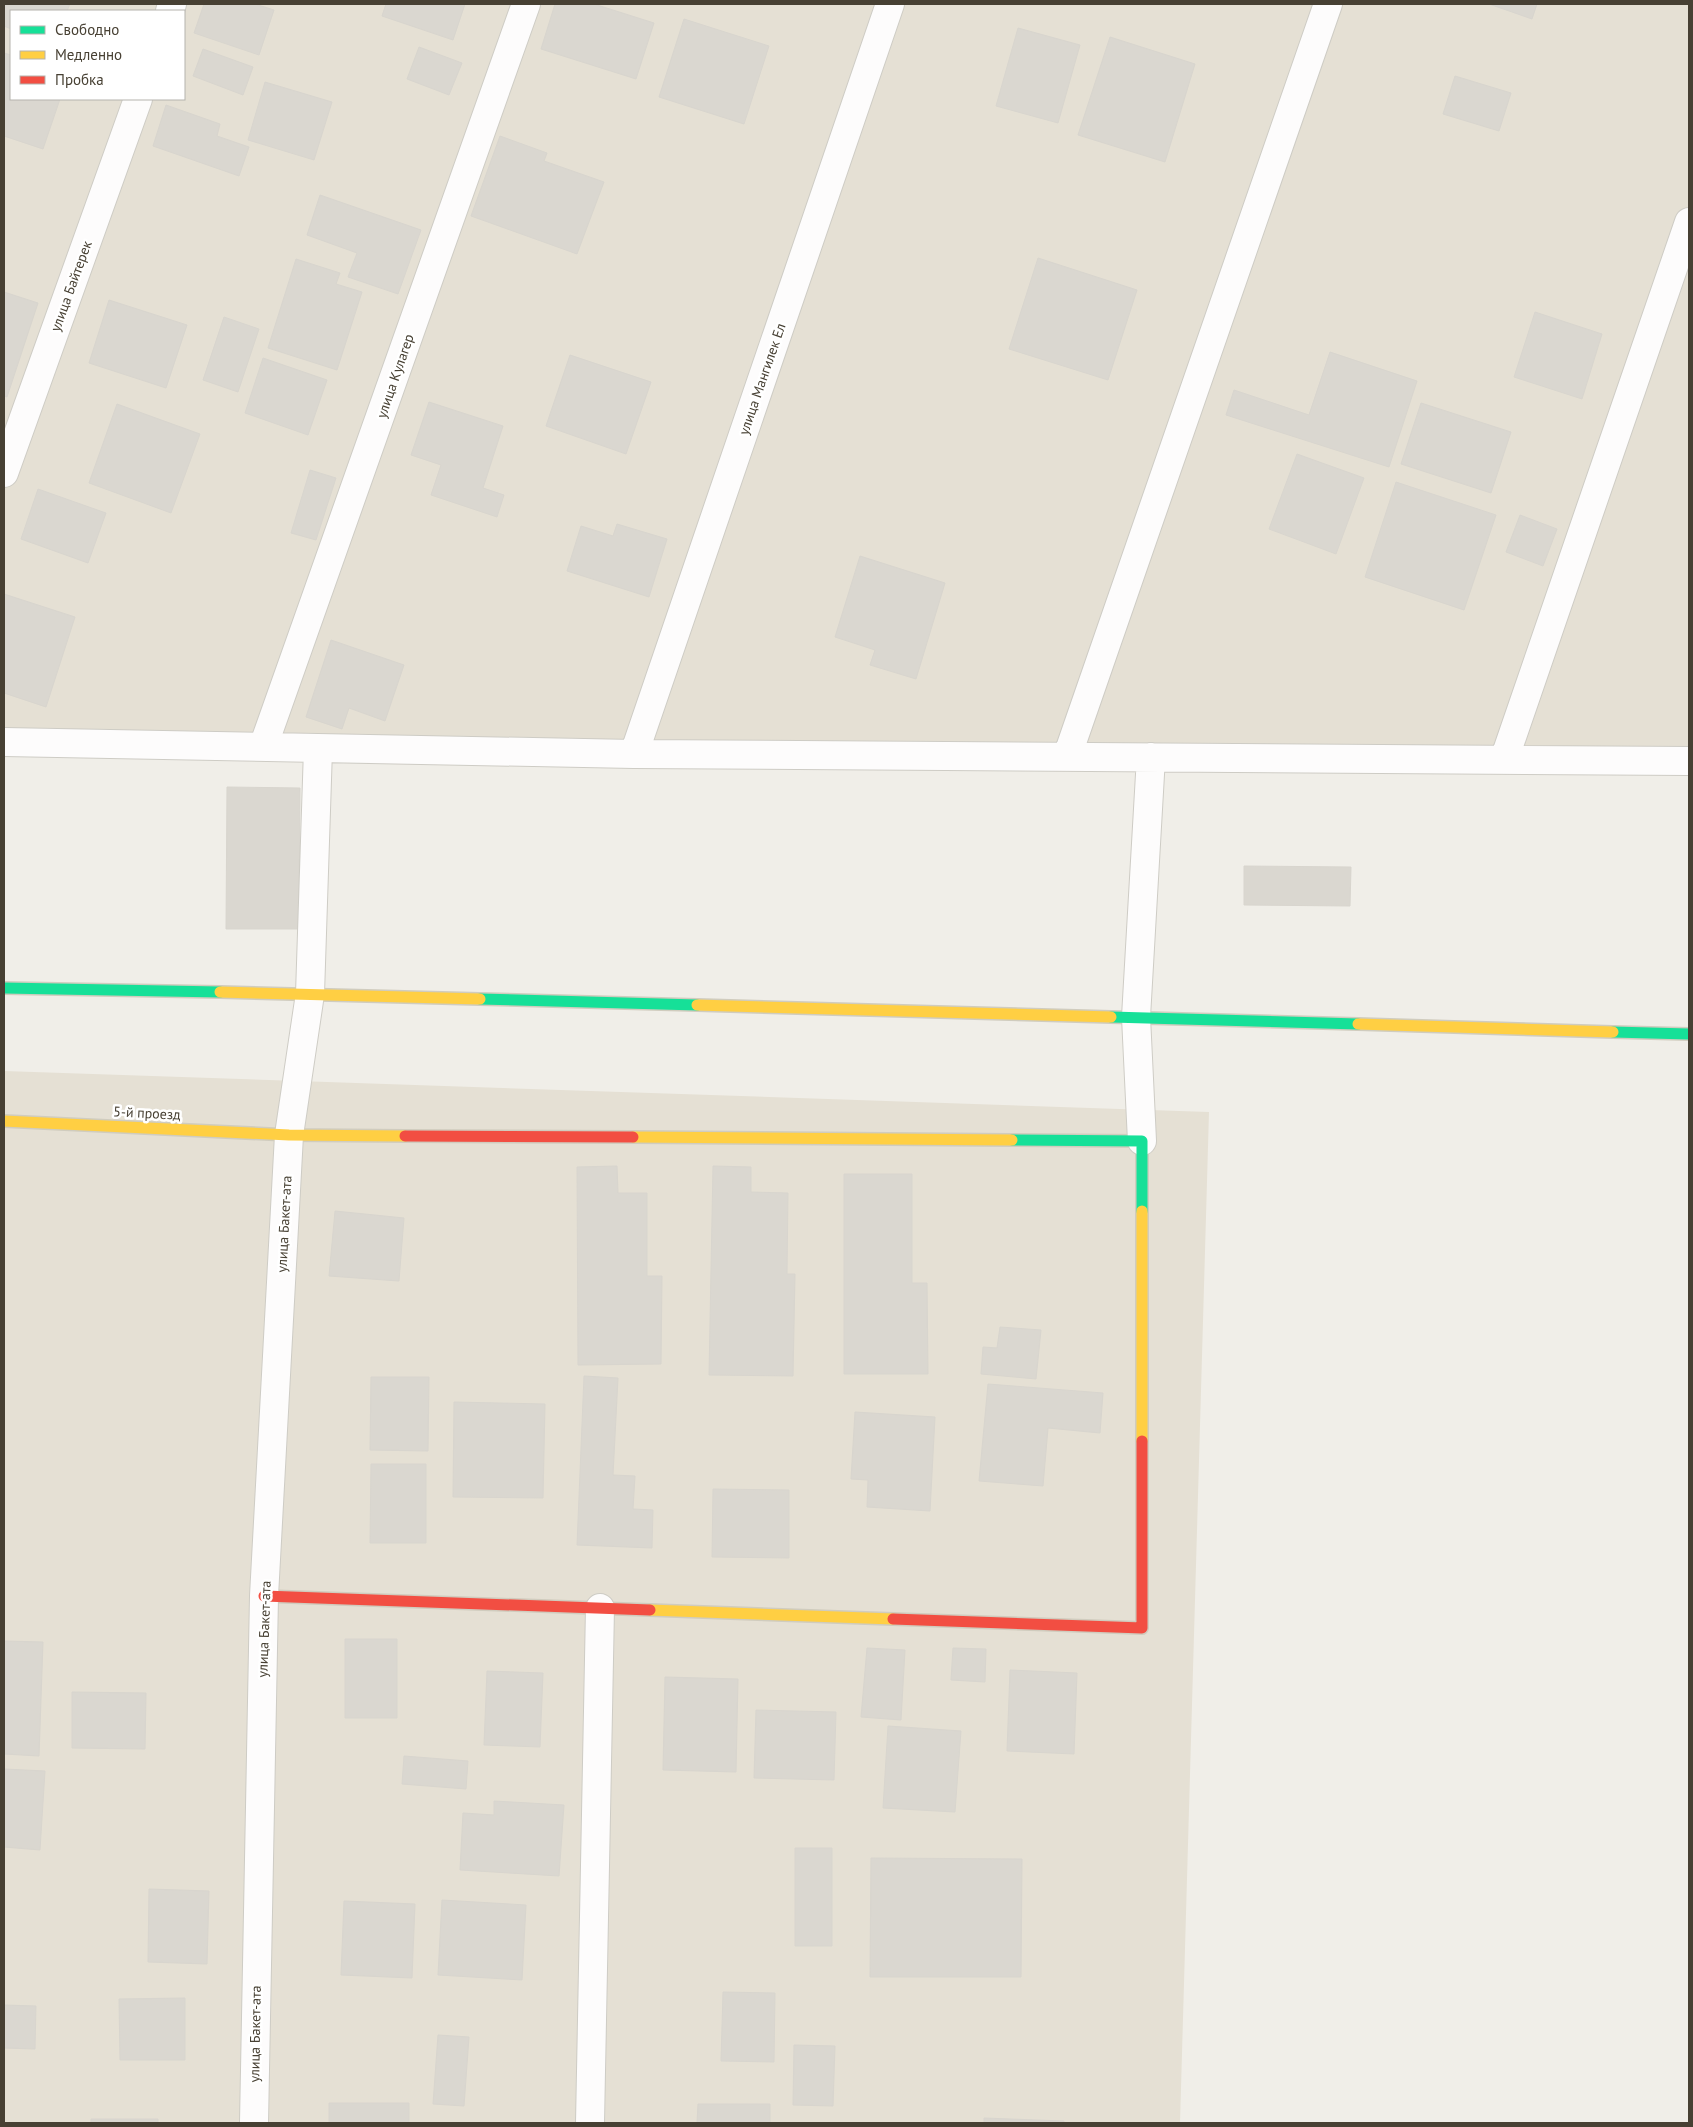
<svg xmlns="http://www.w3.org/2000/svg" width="1693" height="2127" font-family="'PT Sans',sans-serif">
<rect width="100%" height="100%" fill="#f0eee8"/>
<path fill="#e5e0d4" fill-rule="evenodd" d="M 4,4 L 1689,4 L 1689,767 L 4,754 ZM 11,11 L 184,11 L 184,99 L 11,99 Z
M 4,1071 L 1209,1112 L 1180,2123 L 4,2123 Z"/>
<path fill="#dad7d0" stroke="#d8d5ce" d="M 4,4 L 70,4 L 67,11 L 11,11 L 11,29 L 4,26 Z
M 204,4 L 255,4 L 274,10 L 259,55 L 194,33 Z
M 386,4 L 465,4 L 453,40 L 382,16 Z
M 555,4 L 594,4 L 654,23 L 636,79 L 541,49 Z
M 1489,4 L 1537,4 L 1532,19 Z
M 684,19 L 769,46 L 744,124 L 659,97 Z
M 1018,28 L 1080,45 L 1058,123 L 996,106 Z
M 1110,37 L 1195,64 L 1165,162 L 1078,135 Z
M 419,47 L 462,63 L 449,95 L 407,79 Z
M 203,49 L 253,67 L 243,95 L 193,76 Z
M 4,53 L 11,55 L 11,99 L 60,99 L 43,149 L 4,136 Z
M 1455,76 L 1511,93 L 1499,131 L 1443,114 Z
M 265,82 L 332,102 L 314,160 L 248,140 Z
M 166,105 L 220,124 L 217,136 L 249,147 L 239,176 L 153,146 Z
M 500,136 L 547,153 L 544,161 L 604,182 L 577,254 L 471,216 Z
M 320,195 L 421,230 L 398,294 L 348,277 L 357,253 L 307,235 Z
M 1038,258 L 1137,290 L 1108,380 L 1009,349 Z
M 296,259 L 340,273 L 336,284 L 362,292 L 337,370 L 268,348 Z
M 4,292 L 38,303 L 7,397 L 4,396 Z
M 109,300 L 187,325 L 166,388 L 89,363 Z
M 1535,312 L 1602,334 L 1582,399 L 1514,377 Z
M 224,317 L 259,329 L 238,392 L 203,380 Z
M 1330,352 L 1417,381 L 1389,467 L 1226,415 L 1234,390 L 1309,415 Z
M 570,355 L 651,382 L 626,454 L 546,426 Z
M 263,358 L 327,380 L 308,435 L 245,413 Z
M 429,402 L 503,426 L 483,488 L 504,495 L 497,517 L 431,495 L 441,465 L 411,455 Z
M 1421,403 L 1511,432 L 1491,493 L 1401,464 Z
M 117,404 L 200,434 L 171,513 L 89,483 Z
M 1297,454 L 1364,478 L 1336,554 L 1269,529 Z
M 310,470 L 336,478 L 316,540 L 291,533 Z
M 1396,482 L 1496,515 L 1464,610 L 1365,577 Z
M 38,489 L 106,513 L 88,563 L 21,539 Z
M 1520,515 L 1557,529 L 1543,566 L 1506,552 Z
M 617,524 L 667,539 L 649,597 L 567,571 L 581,526 L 613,536 Z
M 860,556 L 945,583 L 916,679 L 870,665 L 875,650 L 835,637 Z
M 4,594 L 75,617 L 46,707 L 4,693 Z
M 331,640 L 404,665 L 385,721 L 349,708 L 342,729 L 306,717 Z
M 227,787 L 300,788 L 299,929 L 226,929 Z
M 1244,866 L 1351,867 L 1350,906 L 1244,905 Z
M 617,1166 L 618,1193 L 647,1193 L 647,1276 L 662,1276 L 661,1364 L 578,1365 L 577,1167 Z
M 713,1166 L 751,1167 L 751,1192 L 788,1193 L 787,1274 L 795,1274 L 793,1376 L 709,1375 Z
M 844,1174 L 912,1174 L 912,1283 L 927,1283 L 928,1374 L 844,1374 Z
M 335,1211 L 404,1218 L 399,1281 L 329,1276 Z
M 1000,1327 L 1041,1330 L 1036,1379 L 981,1374 L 983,1347 L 997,1348 Z
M 584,1376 L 618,1378 L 613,1475 L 635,1476 L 633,1509 L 653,1510 L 652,1548 L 577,1545 Z
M 371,1377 L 429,1377 L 428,1451 L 370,1450 Z
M 988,1384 L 1103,1393 L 1100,1433 L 1048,1428 L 1043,1486 L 979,1481 Z
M 454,1402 L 545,1404 L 543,1498 L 453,1497 Z
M 855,1412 L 935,1417 L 930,1511 L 867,1507 L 868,1480 L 851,1479 Z
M 371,1464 L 426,1464 L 426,1543 L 370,1543 Z
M 713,1489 L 789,1490 L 789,1558 L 712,1557 Z
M 345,1639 L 397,1639 L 397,1718 L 345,1718 Z
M 4,1641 L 43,1642 L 39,1756 L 4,1754 Z
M 867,1648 L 905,1650 L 901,1720 L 861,1717 Z
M 953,1648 L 986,1649 L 985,1682 L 951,1680 Z
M 1010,1670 L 1077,1673 L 1074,1754 L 1007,1751 Z
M 487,1671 L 543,1673 L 540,1747 L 484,1745 Z
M 665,1677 L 738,1679 L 736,1772 L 663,1770 Z
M 72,1692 L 146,1693 L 145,1749 L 72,1748 Z
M 756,1710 L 836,1712 L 834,1780 L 754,1778 Z
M 888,1726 L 961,1731 L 955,1812 L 883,1808 Z
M 404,1756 L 468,1761 L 466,1789 L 402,1784 Z
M 4,1769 L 45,1771 L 40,1850 L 4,1847 Z
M 494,1801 L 564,1805 L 559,1876 L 460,1870 L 463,1813 L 494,1815 Z
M 795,1848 L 832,1848 L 832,1946 L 795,1946 Z
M 871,1858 L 1022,1859 L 1021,1977 L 870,1977 Z
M 149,1889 L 209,1891 L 207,1964 L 148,1962 Z
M 442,1900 L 526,1905 L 522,1980 L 438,1975 Z
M 344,1901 L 415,1904 L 412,1978 L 341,1975 Z
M 723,1992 L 775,1993 L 774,2062 L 721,2061 Z
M 185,1998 L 185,2060 L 120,2060 L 119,1999 Z
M 4,2005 L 36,2006 L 35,2049 L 4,2048 Z
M 438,2035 L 469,2037 L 464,2106 L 433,2104 Z
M 794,2045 L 835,2046 L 833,2106 L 793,2105 Z
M 329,2103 L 409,2103 L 409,2123 L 329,2123 Z
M 698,2104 L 770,2104 L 770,2123 L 697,2123 Z
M 984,2118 L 1064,2121 L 1064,2123 L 984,2123 Z
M 91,2119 L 158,2119 L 158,2123 L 91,2123 Z"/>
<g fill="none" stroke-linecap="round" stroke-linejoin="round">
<g stroke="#ceccc5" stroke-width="30">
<path id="street" d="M 170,11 L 172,4
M 4,473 L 138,99
M 4,742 L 634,754 L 1689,761
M 263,747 L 526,4
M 634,754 L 890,4
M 1067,757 L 1328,4
M 1504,760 L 1689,222
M 1142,1141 L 1136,1017 L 1151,757
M 254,2123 L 264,1596 L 289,1135 L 310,994 L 318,749
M 590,2123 L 600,1608"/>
</g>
<g stroke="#d0ccbe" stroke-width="14">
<path id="fast" d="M 4,988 L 220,992
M 480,999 L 697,1005
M 1111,1017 L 1358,1024
M 1613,1032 L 1689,1034
M 1012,1140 L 1142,1141 L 1142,1211"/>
</g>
<g stroke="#d0ccbe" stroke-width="14">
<path id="slow" d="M 220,992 L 480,999
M 697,1005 L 1111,1017
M 1358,1024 L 1613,1032
M 4,1121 L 289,1135 L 405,1136
M 633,1137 L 1012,1140
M 1142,1211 L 1142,1441
M 650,1610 L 893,1619"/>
</g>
<g stroke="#d0ccbe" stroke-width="14">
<path id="jam" d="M 405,1136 L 633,1137
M 264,1596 L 650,1610
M 893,1619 L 1142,1628 L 1142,1441"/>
</g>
<use href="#street" stroke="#fdfcfc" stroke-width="28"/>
<use href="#fast" stroke="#16e098" stroke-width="11"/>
<use href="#slow" stroke="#ffcf43" stroke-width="11"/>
<use href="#jam" stroke="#f24e42" stroke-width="11"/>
</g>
<g text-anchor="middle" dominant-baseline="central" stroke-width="5" stroke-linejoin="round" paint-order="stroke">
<g font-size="14" fill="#474033" stroke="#fff">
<text transform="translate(71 286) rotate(-70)">улица Байтерек</text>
<text transform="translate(395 376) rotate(-71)">улица Кулагер</text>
<text transform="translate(762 379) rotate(-71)">улица Мангилек Ел</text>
<text transform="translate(147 1113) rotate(3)">5-й проезд</text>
<text transform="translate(284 1224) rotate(-87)">улица Бакет-ата</text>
<text transform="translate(264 1629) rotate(-88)">улица Бакет-ата</text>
<text transform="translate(255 2034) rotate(-89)">улица Бакет-ата</text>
</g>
</g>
<rect width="1693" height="2127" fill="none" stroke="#474033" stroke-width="10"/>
<rect x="10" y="10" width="175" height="90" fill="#ffffff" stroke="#b5b3ad"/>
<rect x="20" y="26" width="25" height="8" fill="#16e098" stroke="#b5b3ad"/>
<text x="55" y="35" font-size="15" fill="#474033">Свободно</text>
<rect x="20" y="51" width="25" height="8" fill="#ffcf43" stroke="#b5b3ad"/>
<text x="55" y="60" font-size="15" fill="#474033">Медленно</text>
<rect x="20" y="76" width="25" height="8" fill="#f24e42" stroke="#b5b3ad"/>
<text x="55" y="85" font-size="15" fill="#474033">Пробка</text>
</svg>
